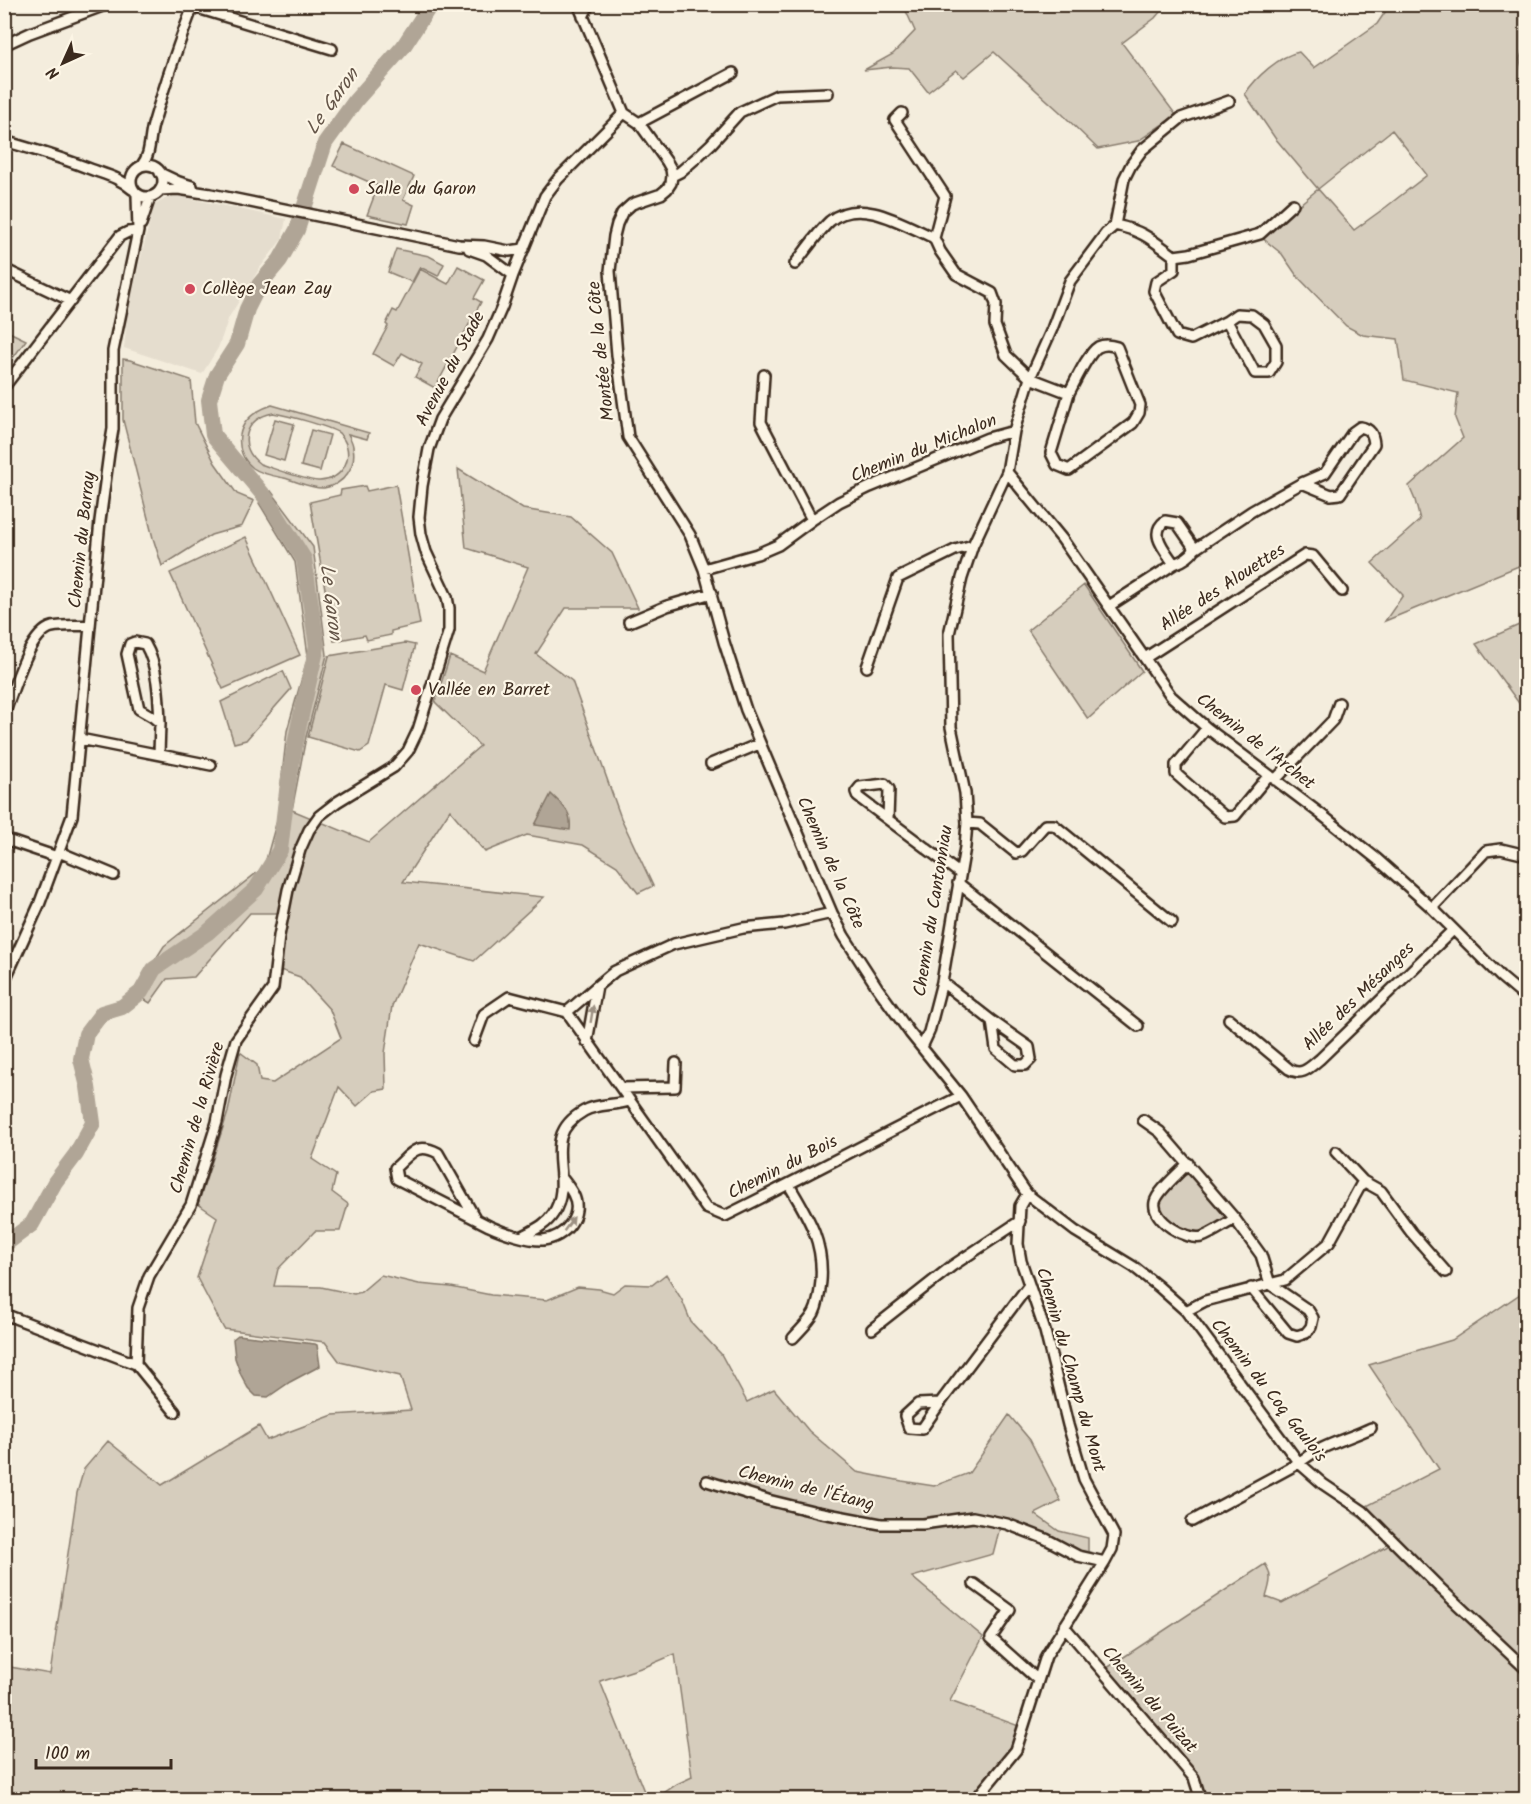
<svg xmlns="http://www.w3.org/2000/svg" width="1531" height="1804" font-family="Kalam,sans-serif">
<rect width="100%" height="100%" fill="#f4eddd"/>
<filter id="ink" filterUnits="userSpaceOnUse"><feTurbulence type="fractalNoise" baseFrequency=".0167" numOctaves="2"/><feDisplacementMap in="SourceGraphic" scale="12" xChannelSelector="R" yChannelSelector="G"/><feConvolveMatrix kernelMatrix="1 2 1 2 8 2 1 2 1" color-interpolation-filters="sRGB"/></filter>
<g filter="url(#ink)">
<path fill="#e5ddce" d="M 173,195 L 286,219 L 282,239 L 259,269 L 229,317 L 218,348 L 202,374 L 124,348 L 128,309 L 154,205 Z"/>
<path fill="#d6cdbd" stroke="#887c6e" stroke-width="1.5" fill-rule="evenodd" d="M 912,5 L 1166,5 L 1155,18 L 1122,43 L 1176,115 L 1138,141 L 1098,149 L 1059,111 L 994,52 L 964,77 L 956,70 L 928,92 L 909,68 L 892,67 L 864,70 L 893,54 L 915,31 L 906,11 Z
M 1390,5 L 1526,5 L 1526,40 L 1520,59 L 1526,84 L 1526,563 L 1385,621 L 1403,595 L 1372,563 L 1420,520 L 1415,500 L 1409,486 L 1463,438 L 1455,418 L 1458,393 L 1404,380 L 1398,339 L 1363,335 L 1346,326 L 1297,276 L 1282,254 L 1261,237 L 1318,189 L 1275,138 L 1245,94 C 1256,77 1279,56 1299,52 L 1314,68 L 1377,24 ZM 1392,130 L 1427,175 L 1386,207 L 1354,230 L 1318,189 Z
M 344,144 L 414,176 L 403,200 L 414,205 L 408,224 L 367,215 L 378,186 L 333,166 Z
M 396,249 L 429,256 L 444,264 L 438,276 L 420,267 L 412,282 L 388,272 Z
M 458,266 L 484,280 L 474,298 L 481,302 L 435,388 L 415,377 L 422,364 L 402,353 L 394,366 L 373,354 L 388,326 L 386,324 L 393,310 L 397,312 L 420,269 L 448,284 Z
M 5,330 L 26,340 L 5,369 Z
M 123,359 L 130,360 L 191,380 L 195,423 L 215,463 L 237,494 L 254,501 L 242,526 L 211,535 L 162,566 L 153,538 L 123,420 Z
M 272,405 L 369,433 L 367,439 L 348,434 C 350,438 353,443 353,447 C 357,466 344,485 324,488 C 312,489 296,481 284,478 C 274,476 261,474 253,468 C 243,460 238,448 240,435 C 243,418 257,410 272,405 ZM 273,413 C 286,415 328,426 339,433 C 341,435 342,438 344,440 C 355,459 340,482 318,481 C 304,480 275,469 260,464 C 237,447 244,418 273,413 Z
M 275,419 L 294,424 L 284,461 L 264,455 Z
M 311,430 L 330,435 L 320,471 L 301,466 Z
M 458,469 L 523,509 L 571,517 L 612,553 L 638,608 L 566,608 L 536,654 L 572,681 L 621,818 L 653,886 L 638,893 L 617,866 L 583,845 L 527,835 L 485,852 L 450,810 L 403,882 L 544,897 L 474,961 L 419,943 L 392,1006 L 385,1053 L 386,1089 L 374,1091 L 357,1106 L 339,1087 L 312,1159 L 336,1175 L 332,1192 L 348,1204 L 340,1231 L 315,1231 L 278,1269 L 274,1286 L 321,1287 L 354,1294 L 361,1292 L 381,1275 L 419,1284 L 451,1287 L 491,1295 L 547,1300 L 578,1287 L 599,1289 L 613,1293 L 625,1284 L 652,1285 L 666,1274 L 682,1300 L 691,1322 L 721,1354 L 747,1402 L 774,1389 L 809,1431 L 857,1472 L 902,1481 L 934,1486 L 969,1473 L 1009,1415 L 1030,1440 L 1061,1501 L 1035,1514 L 1059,1531 L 1088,1538 L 1088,1562 L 1035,1537 L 1000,1527 L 993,1554 L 912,1577 L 983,1637 L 950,1701 L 1027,1729 L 1008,1767 L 979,1799 L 655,1799 L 677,1784 L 692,1777 L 675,1654 L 647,1666 L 600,1681 L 647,1799 L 5,1799 L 4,1666 L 50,1674 L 77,1493 L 84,1469 L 108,1441 L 162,1485 L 259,1426 L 267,1440 L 333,1415 L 411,1410 L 400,1376 L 340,1362 L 325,1342 L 224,1329 L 197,1278 L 217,1217 L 198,1204 L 228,1112 L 240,1052 L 257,1065 L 260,1081 L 273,1083 L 341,1038 L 330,1010 L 300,977 L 280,970 L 287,913 L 250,913 L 194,977 L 167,979 L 150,1003 L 134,993 L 164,946 L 264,867 L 277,820 L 287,731 L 308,656 L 295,562 L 259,503 L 271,491 L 313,547 L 327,655 L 306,737 L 292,810 L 369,842 L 480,746 L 435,702 L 450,656 L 483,671 L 528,567 L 466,548 Z
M 396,485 L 420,624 L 391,631 L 391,635 L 367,640 L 365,635 L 334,641 L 310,502 L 340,495 L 341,490 L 365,486 L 367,491 Z
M 246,537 L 300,655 L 223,689 L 170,573 Z
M 1084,585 L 1142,671 L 1088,719 L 1028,630 Z
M 1526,622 L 1526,713 L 1476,644 Z
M 405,643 L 415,645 L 403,690 L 386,685 L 369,746 L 360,752 L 308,737 L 329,656 Z
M 283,671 L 291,689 L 246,740 L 234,743 L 221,702 Z
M 1188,1174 L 1194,1177 L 1224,1212 L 1225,1218 C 1218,1224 1204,1232 1195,1232 C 1185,1232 1158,1216 1159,1205 C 1160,1199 1166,1194 1170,1189 C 1176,1183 1180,1177 1188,1174 Z
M 1526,1290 L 1526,1799 L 1194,1799 L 1189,1778 L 1098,1674 L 1265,1564 C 1273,1575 1270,1584 1266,1597 L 1282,1603 L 1388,1546 L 1376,1528 L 1353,1513 L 1439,1469 L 1369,1365 L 1452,1340 Z"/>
<path fill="#b0a596" stroke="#817466" stroke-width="1.5" d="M 551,794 C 564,807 572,811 570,830 L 535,825 Z
M 238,1335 L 315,1344 L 317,1345 L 320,1366 L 290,1382 L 268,1397 L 256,1396 L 248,1388 L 241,1375 L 235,1358 L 233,1339 Z"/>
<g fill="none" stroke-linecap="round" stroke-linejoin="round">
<path stroke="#b0a596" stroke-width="16" d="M 4,1245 L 32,1224 L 55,1182 L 76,1154 L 93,1123 L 88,1087 L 81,1059 L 86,1034 L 102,1013 L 122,1007 L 141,992 L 154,969 L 207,933 L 256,889 L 280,850 L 288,783 L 298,729 L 317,646 L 304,559 L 266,498 L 213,435 L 209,400 L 217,375 L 237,344 L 247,309 L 259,285 L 280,260 L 297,230 L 325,143 L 356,100 L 403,47 L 431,4"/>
<g stroke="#3b2a1e" stroke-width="14">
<path id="minor" d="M 578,4 L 624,113 L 639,123 L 667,162 L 671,169 L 672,176 L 671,183 L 667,189 L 661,194 L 632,204 L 622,213 L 617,224 L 614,236 L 610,271 L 617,355 L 628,437 L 690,535 L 704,569 L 724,642 L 746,710 L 832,913 L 844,936 L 877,987 L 910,1033 L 961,1096 L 1027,1194 L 1075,1231 L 1134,1267 L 1159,1287 L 1186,1311 L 1299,1463 L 1323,1484 L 1363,1511 L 1440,1588 L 1526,1669
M 194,7 L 332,49
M 583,17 L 589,4
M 4,45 L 30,33 L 108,4
M 902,113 L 895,120 L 945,196 L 934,238 L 940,251 L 956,274 L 992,293 L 996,304 L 995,325 L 1006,355 L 1030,378 L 1069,393 L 1051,453 L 1057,465 L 1069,470 L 1133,423 L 1139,413 L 1140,405 L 1117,347 C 1110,345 1105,344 1098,347 C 1088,353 1075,382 1069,393
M 639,123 L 733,73
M 4,141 C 32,149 59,157 85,167 C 102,174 118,176 132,189
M131 181a16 16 0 1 1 32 0a16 16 0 1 1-32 0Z
M 142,165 C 151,154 149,139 153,125 C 165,84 178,44 194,4
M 160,173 L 179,182 L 192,186
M 672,176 L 680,172 L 695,159 L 711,144 L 740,112 L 777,95 L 828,93
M 160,190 L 178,189 L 211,194 L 459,245 L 484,246 L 509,251 L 524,249
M 141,224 L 150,197
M 1115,225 C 1143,231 1151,239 1174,256 L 1189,254 L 1260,234 L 1293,204
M 1115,225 L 1124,179 L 1131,165 L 1142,150 L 1181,118 L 1229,101
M 469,249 L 486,255 L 513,275
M 1174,256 L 1174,270 L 1156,282 L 1154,291 L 1177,335 L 1191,339 L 1227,321 L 1255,373 L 1269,373 L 1276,362 L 1276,345 L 1264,324 L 1252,315 L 1237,314 L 1227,321
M 795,264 C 806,250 817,233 830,221 C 859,196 905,225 934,238
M 4,269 L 71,301
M 764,375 L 761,422 L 812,520
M 4,387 L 120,236 L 128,232 L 138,231
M 1007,472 L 1062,539 L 1171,696 L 1207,728 L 1322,815 L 1377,859 L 1432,908 L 1501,977 L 1526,998
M 1174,564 C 1166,551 1148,534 1165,521 L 1177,523 L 1195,549
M 704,569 L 757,554 L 778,545 L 812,520 L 839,502 L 870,487 L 988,438 L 1014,431
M 1109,606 L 1174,564 C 1183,561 1190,557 1195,549 L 1252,511 L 1302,483 L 1331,495 L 1340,494 L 1374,444 C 1373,434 1371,429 1360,427 L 1353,432 L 1325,473 L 1302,483
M 629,622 L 667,606 L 712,593
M 1145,658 L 1305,555 L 1313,556 L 1342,591
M 867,667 L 898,578 L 955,550 L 973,545
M 4,714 C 13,693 28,633 52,627 C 64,625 78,626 90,625
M 1207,728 L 1176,765 L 1176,774 L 1225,817 L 1235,816 L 1269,775
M 80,739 L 211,765
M 159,754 L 160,723 L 153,717 L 139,709 L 127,654 L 130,644 L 135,642 L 145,644 C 158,666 159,698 160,723
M 711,764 L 759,744
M 1275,780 L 1333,720 L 1339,703
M 888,819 L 889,789 L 885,784 L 860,787 L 856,792 L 858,797 L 959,873
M 967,823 L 980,824 L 1016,853 L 1022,851 L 1045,825 L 1054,825 L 1172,922
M 4,839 L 57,857
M 59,852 L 114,875
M 958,883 L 1138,1026
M 1432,908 L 1486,851 L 1501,849 L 1526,855
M 832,913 L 784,924 L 743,928 L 674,944 L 615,971 L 597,986 L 567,1012 L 706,1208 L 725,1216 C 804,1177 882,1135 961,1096
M 4,982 L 39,905 L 72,816 L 100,521 L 109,453 L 113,429 L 113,351 L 138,231 L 137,195
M 942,982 L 992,1021 L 996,1049 L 1015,1065 L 1025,1065 L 1031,1059 L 1029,1047 L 992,1021
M 1229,1019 L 1289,1069 C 1302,1077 1310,1067 1320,1059 L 1453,930
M 474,1041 L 484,1014 L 509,997 L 567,1012
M 587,1042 L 597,986
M 922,1047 L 929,1032 L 942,982 L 965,847 L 967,823 L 965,793 L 951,727 L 949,634 L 962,578 L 973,545 L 1007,472 L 1014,431 L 1030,378 L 1052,329 L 1070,281 L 1106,233 L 1115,225
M 621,1088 L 675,1087 L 676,1063
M 1143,1120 L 1160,1132 L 1235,1219 L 1261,1255 L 1270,1284 L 1308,1310 L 1313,1318 L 1311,1327 L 1306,1333 L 1297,1336 L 1288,1333 L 1251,1288
M 1336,1152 L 1363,1181 L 1381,1191 L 1411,1232 L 1446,1272
M 1188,1163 C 1180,1173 1158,1190 1155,1202 C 1151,1220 1187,1241 1202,1237 C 1213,1233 1225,1224 1235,1219
M 789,1185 C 808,1217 824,1241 821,1281 C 820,1291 819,1303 814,1313 C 809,1322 800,1330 793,1338
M 475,1218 L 438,1153 C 416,1141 410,1155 395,1168 L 397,1179 L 489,1226 C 502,1232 529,1241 543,1240 C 565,1238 584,1215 573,1194 C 570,1188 566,1183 562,1178
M 523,1236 C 534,1230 546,1225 553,1214 C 577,1178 536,1138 584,1111 C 598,1103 614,1106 629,1101
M 1186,1311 L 1205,1301 L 1285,1280 L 1329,1243 L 1363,1181
M 4,1314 L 136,1364 L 175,1412
M 872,1329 L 952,1266 L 1020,1221
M 136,1364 L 138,1308 L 149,1276 L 191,1205 L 217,1122 L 226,1075 L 236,1040 L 273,988 L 279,936 L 288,890 L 300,850 L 309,830 L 319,816 L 337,802 L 394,767 L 408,751 L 418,730 L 449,630 L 449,608 L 447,597 L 426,552 L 421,534 L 419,517 L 422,486 L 429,449 L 440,419 L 488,339 L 502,307 L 513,275 L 545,196 L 558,179 L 624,113
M 940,1403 L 922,1429 L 909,1428 L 905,1416 L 918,1404 L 940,1403 L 1029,1285
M 707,1481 L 768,1500 L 817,1512 L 881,1524 L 923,1524 L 973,1517 L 1007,1524 L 1046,1539 L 1078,1556 L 1105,1562
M 1192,1521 L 1299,1463 C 1318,1446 1348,1439 1371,1428
M 974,1584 L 1010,1610 L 991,1638 L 1038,1680
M 1064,1626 L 1194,1778 L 1201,1800
M 975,1800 L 1016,1750 L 1046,1656 L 1105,1562 L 1112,1549 L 1114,1535 L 1084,1479 L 1068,1425 L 1045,1331 L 1021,1261 L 1018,1244 L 1020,1206 L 1027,1194"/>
</g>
<use href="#minor" stroke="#fcf5e5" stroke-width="9"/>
</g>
<defs><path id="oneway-solid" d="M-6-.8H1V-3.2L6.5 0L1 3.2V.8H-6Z" transform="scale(1.5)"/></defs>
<g fill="#9c9082">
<use href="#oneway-solid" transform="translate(592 1014) rotate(-81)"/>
<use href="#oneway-solid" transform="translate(569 1224) rotate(-54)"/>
</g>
</g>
<g fill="#d1495b" stroke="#fcf5e5" stroke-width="2">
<circle cx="354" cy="189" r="6"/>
<circle cx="190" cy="289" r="6"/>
<circle cx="416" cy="690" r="6"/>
</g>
<g text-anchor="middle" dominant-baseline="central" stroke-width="4.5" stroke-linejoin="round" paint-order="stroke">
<g font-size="18" fill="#3b2a1e" stroke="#fcf5e5" text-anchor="start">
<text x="366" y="189">Salle du Garon</text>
<text x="202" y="289">Collège Jean Zay</text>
<text x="428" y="690">Vallée en Barret</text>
</g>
<g font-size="18" fill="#3b2a1e" stroke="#fcf5e5">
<text transform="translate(602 351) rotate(-96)">Montée de la Côte</text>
<text transform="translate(451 369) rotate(-62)">Avenue du Stade</text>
<text transform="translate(924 449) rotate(-22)">Chemin du Michalon</text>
<text transform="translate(83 540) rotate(-84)">Chemin du Barray</text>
<text transform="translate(1223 588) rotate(-33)">Allée des Alouettes</text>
<text transform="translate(1255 742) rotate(38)">Chemin de l'Archet</text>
<text transform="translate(830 863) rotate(66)">Chemin de la Côte</text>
<text transform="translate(934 911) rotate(-81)">Chemin du Cantonniau</text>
<text transform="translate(1359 997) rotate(-44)">Allée des Mésanges</text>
<text transform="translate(198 1118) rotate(-74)">Chemin de la Rivière</text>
<text transform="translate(783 1168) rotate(-27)">Chemin du Bois</text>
<text transform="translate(1070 1370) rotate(74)">Chemin du Champ du Mont</text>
<text transform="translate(1268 1391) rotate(52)">Chemin du Coq Gaulois</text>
<text transform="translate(806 1489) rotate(14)">Chemin de l'Étang</text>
<text transform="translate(1149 1700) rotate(49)">Chemin du Puizat</text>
</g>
<g font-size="20" font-style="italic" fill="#645548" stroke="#fcf5e5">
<text transform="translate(333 102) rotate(-54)">Le Garon</text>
<text transform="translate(330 602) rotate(83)">Le Garon</text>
</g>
</g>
<rect width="1531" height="1804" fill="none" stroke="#fcf5e5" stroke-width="24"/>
<rect x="12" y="12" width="1507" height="1780" fill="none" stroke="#3b2a1e" stroke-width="2" filter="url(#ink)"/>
<g transform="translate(63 63) rotate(225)" stroke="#fcf5e5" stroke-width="4.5" paint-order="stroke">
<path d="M0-4.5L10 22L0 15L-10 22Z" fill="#3b2a1e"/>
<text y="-9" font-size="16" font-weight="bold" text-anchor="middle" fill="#3b2a1e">N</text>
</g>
<path d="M36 1759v9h135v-9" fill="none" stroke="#3b2a1e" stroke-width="3"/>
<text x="45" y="1759" font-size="18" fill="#3b2a1e" stroke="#fcf5e5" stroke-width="4.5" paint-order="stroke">100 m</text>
</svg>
